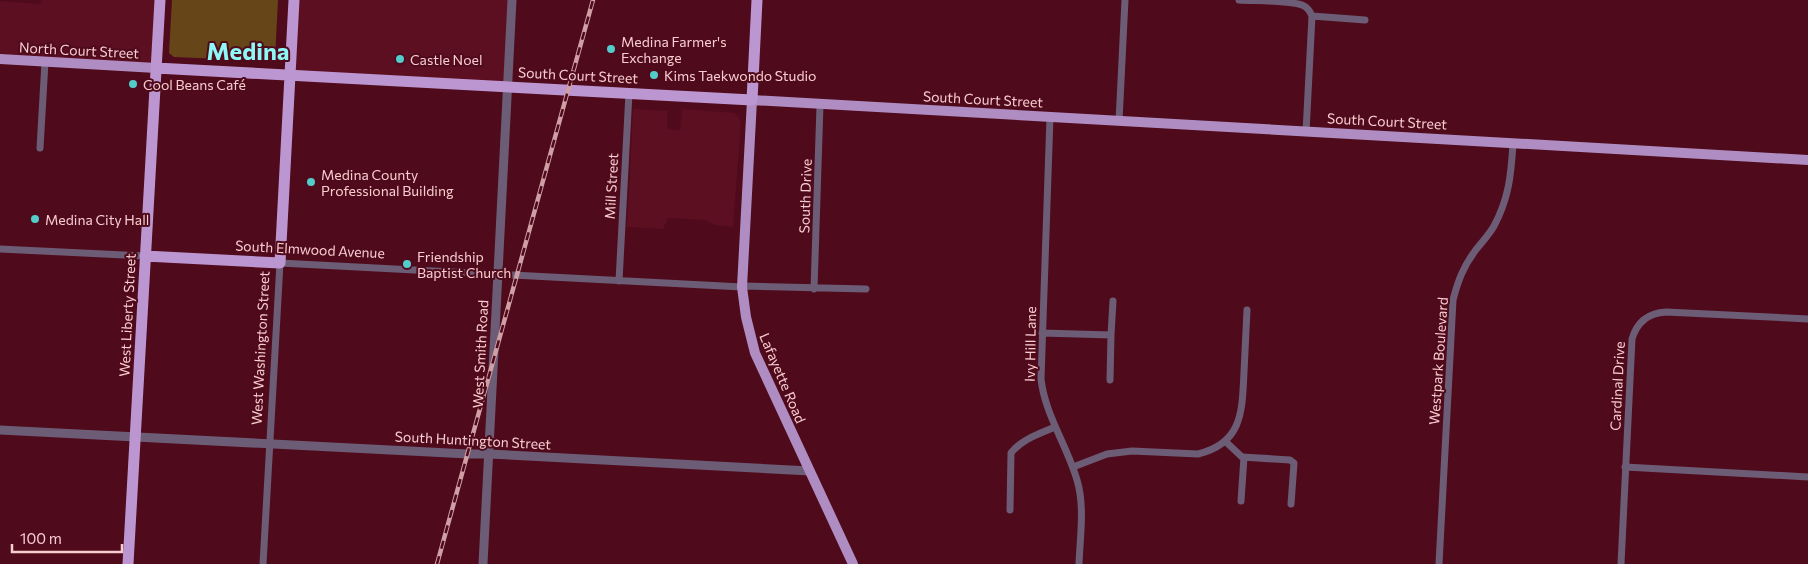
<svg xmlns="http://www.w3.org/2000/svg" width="1808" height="564" font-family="Commissioner,sans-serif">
<rect width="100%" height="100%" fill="#4f0a1b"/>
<path fill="#5d0f22" d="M 41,0 L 160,0 L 156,68 L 0,59 L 0,1 L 40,4 Z
M 294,0 L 512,0 L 508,86 L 290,75 Z
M 633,109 L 667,111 L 667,129 L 680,130 L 682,109 L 735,113 L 741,121 L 733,227 L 715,225 L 705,220 L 668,218 L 663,229 L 627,227 Z"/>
<path fill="#664619" d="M 172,0 L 278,0 L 275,58 L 270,61 L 174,57 L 169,53 Z"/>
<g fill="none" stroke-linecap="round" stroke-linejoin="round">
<path stroke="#6c5c76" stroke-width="7" d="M 1239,0 C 1255,1 1287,0 1302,5 C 1307,7 1310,11 1312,16 L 1306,132
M 1312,16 L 1365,20
M 1050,117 L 1041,379 C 1045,415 1067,445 1077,480 C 1085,506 1080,537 1079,564
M 1119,121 L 1125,0
M 40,148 L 45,62
M 0,249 L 145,256
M 619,281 L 629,93
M 742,286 L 866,289
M 814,289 L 820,105
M 1042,333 L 1111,335 L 1113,301
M 1110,380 L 1111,335
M 1225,441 L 1242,457 L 1290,460 L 1294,463 L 1291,504
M 1073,467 L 1107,454 L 1132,451 L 1198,454 C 1243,443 1242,411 1244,372 C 1245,351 1246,331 1247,310
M 1625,467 L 1808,477
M 1241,501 L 1244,457
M 1010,510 L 1011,453 C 1022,439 1039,434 1055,427
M 263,564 L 280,263 L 742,287
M 1439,564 L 1453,300 C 1458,281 1463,267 1475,251 C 1481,243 1489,235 1494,226 C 1509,198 1511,175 1513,144
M 1621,564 L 1632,339 C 1637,322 1648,313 1666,312 L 1808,319"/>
<path stroke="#6c5c76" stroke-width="9" d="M 0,430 L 468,454 L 489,454 L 810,471
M 483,564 L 512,0"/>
<path stroke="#af8dc2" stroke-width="10" d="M 0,59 L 156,68
M 853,564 L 755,353 L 746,317 L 742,287 L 752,100 L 1808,160"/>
<path stroke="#bc96d1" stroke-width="11" d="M 156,68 L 752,100 L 757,0
M 145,256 L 280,263 L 294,0
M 128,564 L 160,0"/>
<g stroke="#d09ea5" stroke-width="4.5">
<path id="rail" d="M 437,564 L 593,0"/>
</g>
<use href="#rail" stroke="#4f0a1b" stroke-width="2.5" stroke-dasharray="8" stroke-linecap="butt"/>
</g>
<g fill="#53cdca" stroke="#4f0a1b" stroke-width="2">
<circle cx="611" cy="49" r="5"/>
<circle cx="400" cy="59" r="5"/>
<circle cx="654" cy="75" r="5"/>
<circle cx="133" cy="84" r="5"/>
<circle cx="311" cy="182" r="5"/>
<circle cx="35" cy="219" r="5"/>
<circle cx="407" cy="264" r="5"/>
</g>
<g text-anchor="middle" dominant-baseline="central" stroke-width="4" stroke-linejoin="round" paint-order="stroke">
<g font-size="14" fill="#f9cdd0" stroke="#4f0a1b" text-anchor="start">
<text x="621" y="41">Medina Farmer's<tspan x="621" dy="16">Exchange</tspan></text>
<text x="410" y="59">Castle Noel</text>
<text x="664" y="75">Kims Taekwondo Studio</text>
<text x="143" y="84">Cool Beans Café</text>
<text x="321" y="174">Medina County<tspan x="321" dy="16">Professional Building</tspan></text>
<text x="45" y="219">Medina City Hall</text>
<text x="417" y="256">Friendship<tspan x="417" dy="16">Baptist Church</tspan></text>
</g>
<g font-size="14" fill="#f9cdd0" stroke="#4f0a1b">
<text transform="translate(79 50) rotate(3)">North Court Street</text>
<text transform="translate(578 75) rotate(3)">South Court Street</text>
<text transform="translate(983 99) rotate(3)">South Court Street</text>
<text transform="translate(1387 121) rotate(3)">South Court Street</text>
<text transform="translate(611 186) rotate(-87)">Mill Street</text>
<text transform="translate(805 196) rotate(-88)">South Drive</text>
<text transform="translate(310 249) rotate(3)">South Elmwood Avenue</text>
<text transform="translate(127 315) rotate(-87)">West Liberty Street</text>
<text transform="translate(1030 344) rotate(-89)">Ivy Hill Lane</text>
<text transform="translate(260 348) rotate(-87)">West Washington Street</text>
<text transform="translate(480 354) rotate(-87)">West Smith Road</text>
<text transform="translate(1438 361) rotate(-86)">Westpark Boulevard</text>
<text transform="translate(783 378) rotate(67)">Lafayette Road</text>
<text transform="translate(1617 386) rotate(-87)">Cardinal Drive</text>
<text transform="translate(473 440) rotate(3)">South Huntington Street</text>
</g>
<g font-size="24" font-weight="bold" fill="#8df8f5" stroke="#4f0a1b">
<text x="248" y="50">Medina</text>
</g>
</g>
<path d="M12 544v8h110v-8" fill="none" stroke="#f9cdd0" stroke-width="2.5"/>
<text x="20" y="544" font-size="15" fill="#f9cdd0" stroke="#4f0a1b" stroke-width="4" paint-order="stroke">100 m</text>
</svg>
